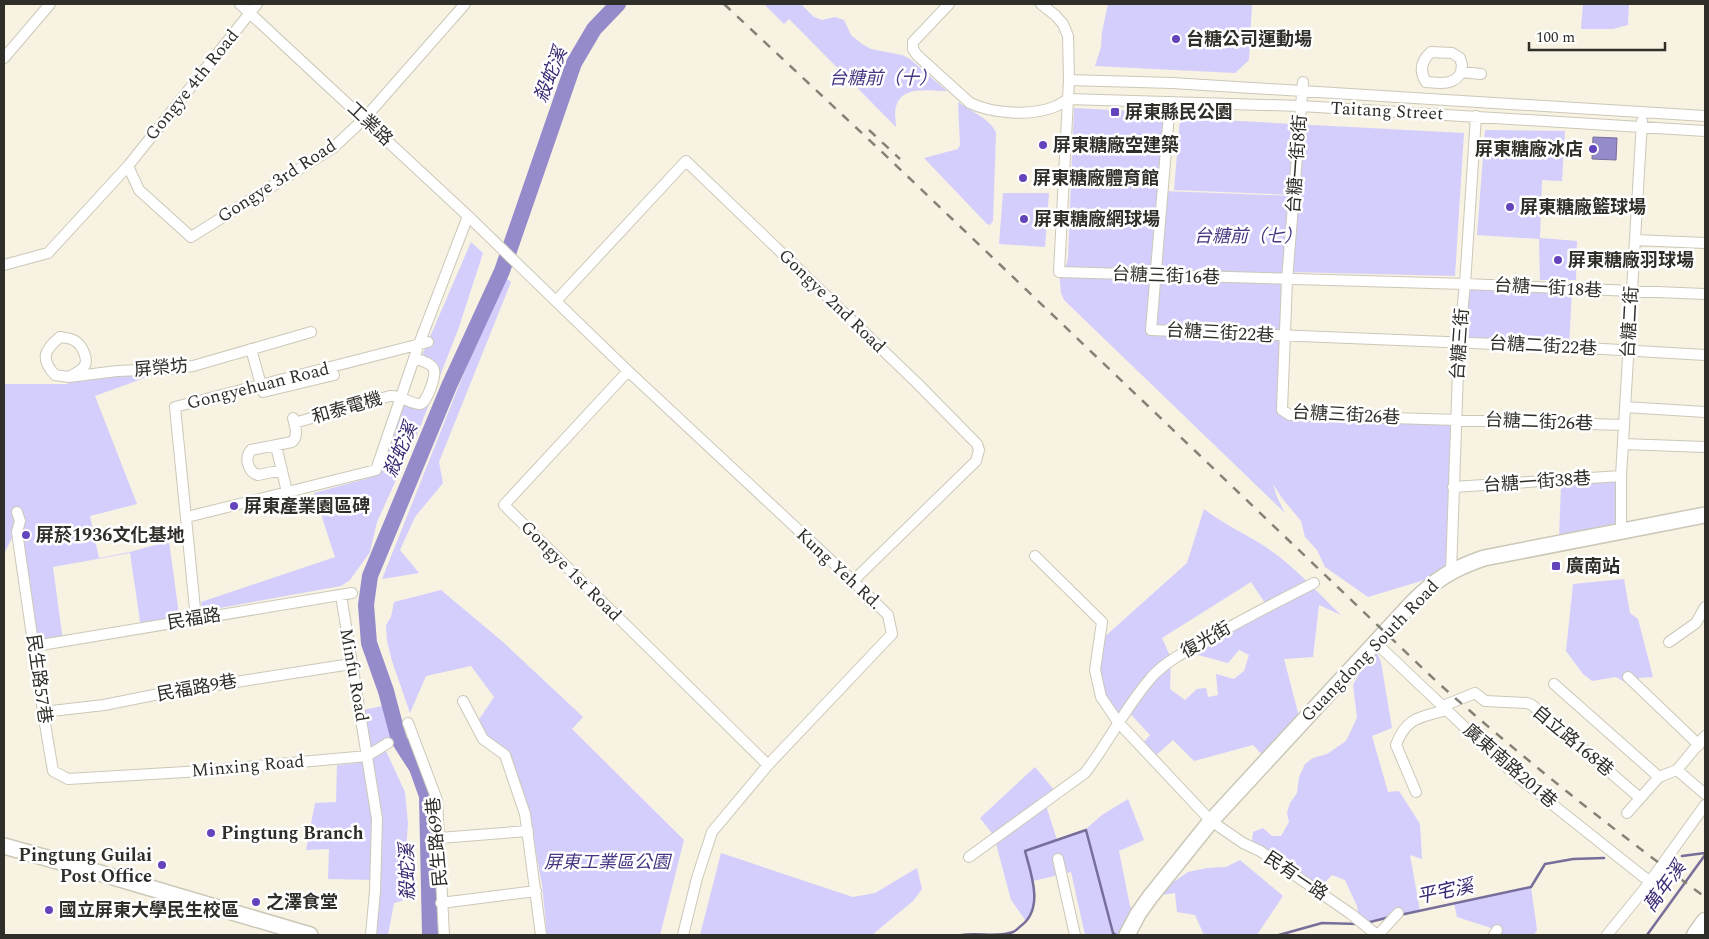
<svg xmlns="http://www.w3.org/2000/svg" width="1709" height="939" font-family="Spectral,'Noto Sans TC',serif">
<rect width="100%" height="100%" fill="#f7f2e2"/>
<path fill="#d4cefd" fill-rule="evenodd" d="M 764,4 L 803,4 L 802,5 L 814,17 L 822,20 L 835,17 L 844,20 L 851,35 L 862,44 L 871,49 L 902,55 L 910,59 L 947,91 C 929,91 901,85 896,107 C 894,113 896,121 896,127 L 789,19 L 784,24 Z
M 1108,4 L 1252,4 L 1249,60 L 1235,73 L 1095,66 L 1101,47 L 1102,32 Z
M 1583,4 L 1629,4 L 1628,25 L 1613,29 L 1581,29 Z
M 958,102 C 969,110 992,120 996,133 L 993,221 L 990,225 L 987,224 L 924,158 L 958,149 L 960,145 Z
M 1074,108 L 1169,113 L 1163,191 L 1295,196 L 1282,410 L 1455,420 L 1451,572 L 1368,597 L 1325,567 L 1317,550 L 1305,537 L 1301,521 L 1282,498 L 1273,484 L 1277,497 L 1285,513 L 1064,300 L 1061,293 L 1059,272 L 1066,266 L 1068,258 Z
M 1180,118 L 1464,133 L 1455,276 L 1290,272 L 1297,195 L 1174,190 Z
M 1485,130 L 1565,131 L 1562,181 L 1542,180 L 1540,238 L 1577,241 L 1576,280 L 1540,280 L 1539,239 L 1477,235 Z
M 1003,193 L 1049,193 L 1045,247 L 999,244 Z
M 471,242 L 483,253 L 459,327 L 421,425 L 377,522 L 370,552 L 350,580 L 341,586 L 203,611 L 201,602 L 335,557 L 314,493 L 376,476 L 381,470 L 406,400 L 422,404 L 434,370 L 420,360 Z
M 503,275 L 511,282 L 439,462 L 443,483 L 415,517 L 400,550 L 419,573 L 382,579 Z
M 1465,284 L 1572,289 L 1569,347 L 1459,343 Z
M 169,369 L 95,396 L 137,504 L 90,516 L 99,558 L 130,552 L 169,541 L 180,622 L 141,628 L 130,553 L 53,567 L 63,641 L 35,646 L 17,528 L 4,554 L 4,384 L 68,384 L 69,377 Z
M 1621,476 L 1621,532 L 1559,538 L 1561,486 Z
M 1204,509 C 1224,525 1249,535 1270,550 C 1296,568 1318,593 1341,615 L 1319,605 L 1313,657 L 1284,659 L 1301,724 L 1267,760 L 1253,745 L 1194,761 L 1173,740 L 1152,759 L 1140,746 L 1150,735 L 1123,706 L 1114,719 L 1093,664 L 1092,648 L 1187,563 ZM 1251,582 L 1265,603 L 1187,648 L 1198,655 L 1228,663 L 1239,650 L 1249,655 L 1244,671 L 1234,679 L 1216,674 L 1218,695 L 1208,697 L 1206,688 L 1197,689 L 1185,700 L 1170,689 L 1171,658 L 1162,638 Z
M 1624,579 L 1630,613 L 1638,619 L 1653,677 L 1639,678 L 1635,688 L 1616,677 L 1592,681 L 1583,674 L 1566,651 L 1573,584 Z
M 441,590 L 503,642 L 583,717 L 572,729 L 684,840 L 660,935 L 547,935 L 542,885 L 532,830 L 512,761 L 486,738 L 478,721 L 494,697 L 471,666 L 426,676 L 410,713 L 392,661 L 387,641 L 386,625 L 391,617 L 394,602 Z
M 1376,643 L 1376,649 L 1381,662 L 1392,728 L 1372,736 L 1388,792 L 1399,791 L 1420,824 L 1422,859 L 1410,855 L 1420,911 L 1360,924 L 1357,906 L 1345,880 L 1332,875 L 1314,894 L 1248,848 L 1252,842 L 1253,832 L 1263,828 L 1272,836 L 1281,836 L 1289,822 L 1287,813 L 1290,803 L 1297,793 L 1299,777 L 1305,764 L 1313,758 L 1327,754 L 1346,741 L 1357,718 L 1353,685 Z
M 391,704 L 402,733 L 399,740 L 386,751 L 405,792 L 408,823 L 405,864 L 408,899 L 394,903 L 388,935 L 375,935 L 376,880 L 328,879 L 329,849 L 306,850 L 315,803 L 336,802 L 337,765 L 367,762 L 359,711 Z
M 1035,767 L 1055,791 L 1044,799 L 1057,840 L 1086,829 L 1102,815 L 1128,799 L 1144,840 L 1119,851 L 1130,906 L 1138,914 L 1127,935 L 1085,935 L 1071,872 L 1033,881 C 1036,894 1034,910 1026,921 L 1011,900 L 994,836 L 980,818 Z
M 721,853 L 853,897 L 875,893 L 917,868 L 922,889 L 913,901 L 872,935 L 700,935 Z
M 1240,860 L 1283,896 L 1257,935 L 1204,935 L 1195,915 L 1177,912 L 1175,893 L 1153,896 L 1188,872 L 1207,868 L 1226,867 Z
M 1531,887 L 1537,930 L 1534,935 L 1498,935 L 1497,930 L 1457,917 L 1454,903 Z"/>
<path fill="#958bcb" stroke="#776f9a" d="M 1593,137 L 1617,138 L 1616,160 L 1592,159 Z"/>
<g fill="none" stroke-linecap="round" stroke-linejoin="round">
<path stroke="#776f9a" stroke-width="2.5" d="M 1682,856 L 1705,853
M 1400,915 L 1531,887 L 1545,864 L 1573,859 L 1604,858
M 1366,923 L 1390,917
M 962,935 C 977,932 999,938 1013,932 C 1016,931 1019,927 1022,925 C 1044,907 1031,874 1025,851 L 1086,830 L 1113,933 L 1116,935
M 1279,935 L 1322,923 L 1358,924
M 1647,935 L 1705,855"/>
<path stroke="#958bcb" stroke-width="16" d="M 430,935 L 427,796 L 417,768 L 399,740 L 386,691 L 369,643 L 366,605 L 370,576 L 449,386 L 502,271 L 574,63 L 594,29 L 618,4"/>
<g stroke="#ccc8b8" stroke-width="12">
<path id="street" d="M 240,4 L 468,216 L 628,371 L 853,581 L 888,615 L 892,634 L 768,765 L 712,832 L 697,878 L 683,935
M 949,4 L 913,42 L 913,49 L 917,55 L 970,103 C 993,114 1031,116 1054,107 C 1059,105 1063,102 1068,99
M 1041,4 L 1055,15 L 1063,24 L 1068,36 L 1069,80 L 1059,272 L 1465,284 L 1705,294
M 4,58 L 50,4
M 1461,72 C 1455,86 1439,83 1426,82 C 1419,71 1421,61 1431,52 L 1452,53 L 1460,58 L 1462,65 L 1461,72 L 1481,74
M 1069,80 L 1172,83 L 1705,116
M 1303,82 L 1287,280 L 1282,410 L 1290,415 L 1624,425
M 1068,99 L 1301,106 L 1705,131
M 1170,102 L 1151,330 L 1569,347 L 1705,355
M 128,166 L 139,190 L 191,237 L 333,148 L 364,119 L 465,4
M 1635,240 L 1705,243
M 4,265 L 48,253 L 128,166 L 257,4
M 556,301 L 686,161 L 917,383 L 977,444 L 979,450 L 976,461 L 853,581
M 251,349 L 263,392 L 334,375
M 628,371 L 504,505 L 768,765
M 69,377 C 74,374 82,371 85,365 C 88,358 82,345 75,341 C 71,338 65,338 60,337 C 44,350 40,359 55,375 L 69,377 L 117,371 L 169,369 L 193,366 L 311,332
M 1625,407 L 1705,412
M 294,423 L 390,396 C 400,395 410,404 420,404 C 427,403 436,376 434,370 C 432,363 420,360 414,358
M 1623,444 L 1705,447
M 276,446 L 287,492
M 282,470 L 258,475 C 248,472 244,458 251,450 L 292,442 C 299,436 295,426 293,418
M 1453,487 L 1621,476
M 17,512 L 20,521 L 17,532 L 43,712 L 53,771 L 68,779 L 202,771 L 367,756 L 388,743
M 187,517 L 376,470 L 419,344 L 468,216
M 1621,532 L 1621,476 L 1642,121
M 1035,556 L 1102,622 L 1095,670 L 1101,697 L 1118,722 L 1211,821 L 1243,843 L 1260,851 L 1351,914 L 1377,935 L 1378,935 L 1398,913
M 1451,572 L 1459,343 L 1465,284 L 1476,116
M 341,595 L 377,819 L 375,891 L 371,935
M 196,619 L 175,407 L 428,342
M 1669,642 L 1696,623 L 1705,607
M 1376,643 L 1514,774 L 1650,882
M 35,646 L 352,593
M 1628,677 L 1699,745
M 1554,684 L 1659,777
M 463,701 L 483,739 L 505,755 L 525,814 L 541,935
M 1443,706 L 1475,693 L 1485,701 L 1527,703 L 1532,705 L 1640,798
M 43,712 L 104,705 L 159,694 L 351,664
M 408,723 L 437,800 L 444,935
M 1677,770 L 1705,794
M 1416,792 L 1396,745 C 1406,717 1421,717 1447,710
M 1627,813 L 1659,777 L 1677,770 L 1705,736
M 439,838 L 528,831
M 969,857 L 1085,773 C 1108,743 1125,708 1150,679 C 1164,662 1185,652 1203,642 C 1239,621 1277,602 1314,583
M 1058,859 L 1075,935
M 441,903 L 536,891
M 1494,935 L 1497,930
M 1607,935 L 1646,887 L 1705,805"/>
</g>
<g stroke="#ccc8b8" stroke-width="18">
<path id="secondary" d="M 4,846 L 93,871 L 310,935
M 1127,935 L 1138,914 L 1150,897 L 1211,821 L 1412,603 C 1436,579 1452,569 1484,558 L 1705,515"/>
</g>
<g stroke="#ccc8b8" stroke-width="19">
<path id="primary" d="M 1695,935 L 1705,921"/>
</g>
<use href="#street" stroke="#fff" stroke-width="10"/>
<use href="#secondary" stroke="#fff" stroke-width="15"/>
<use href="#primary" stroke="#fff" stroke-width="16"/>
<path stroke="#858177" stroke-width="2.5" stroke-dasharray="9 9" stroke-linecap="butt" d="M 724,4 L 881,151 L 1436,681 C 1522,758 1612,829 1705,897
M 869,130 L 900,159"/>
</g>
<g fill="#6444bc" stroke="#fff" stroke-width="2">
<circle cx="1176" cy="39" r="5"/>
<rect x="1110" y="107" width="10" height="10" rx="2.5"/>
<circle cx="1043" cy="145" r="5"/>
<circle cx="1593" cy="149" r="5"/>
<circle cx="1023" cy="178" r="5"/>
<circle cx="1510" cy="207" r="5"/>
<circle cx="1024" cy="219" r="5"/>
<circle cx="1558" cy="260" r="5"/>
<circle cx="234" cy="506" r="5"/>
<circle cx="26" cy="535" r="5"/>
<rect x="1551" y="561" width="10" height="10" rx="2.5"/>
<circle cx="211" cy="833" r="5"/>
<circle cx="162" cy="865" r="5"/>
<circle cx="256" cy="902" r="5"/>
<circle cx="49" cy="910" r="5"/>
</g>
<g text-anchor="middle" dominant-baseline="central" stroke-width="5" stroke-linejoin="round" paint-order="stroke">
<g font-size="18" font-weight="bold" fill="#302e28" stroke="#fff" text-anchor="start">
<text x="1186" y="39">台糖公司運動場</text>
<text x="1125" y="112">屏東縣民公園</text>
<text x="1053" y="145">屏東糖廠空建築</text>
<text x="1583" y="149" text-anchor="end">屏東糖廠冰店</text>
<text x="1033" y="178">屏東糖廠體育館</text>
<text x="1520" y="207">屏東糖廠籃球場</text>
<text x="1034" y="219">屏東糖廠網球場</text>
<text x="1568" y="260">屏東糖廠羽球場</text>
<text x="244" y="506">屏東產業園區碑</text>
<text x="36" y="535">屏菸1936文化基地</text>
<text x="1566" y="566">廣南站</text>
<text x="221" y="833">Pingtung Branch</text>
<text x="152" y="855" text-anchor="end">Pingtung Guilai<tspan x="152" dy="21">Post Office</tspan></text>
<text x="266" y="902">之澤食堂</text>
<text x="59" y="910">國立屏東大學民生校區</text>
</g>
<g font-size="18" font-style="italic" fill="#483682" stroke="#fff">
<text x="883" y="78">台糖前（十）</text>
<text x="1248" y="236">台糖前（七）</text>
<text x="607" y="862">屏東工業區公園</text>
</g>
<g font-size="18" fill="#302e28" stroke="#fff">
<text transform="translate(192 85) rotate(-51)">Gongye 4th Road</text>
<text transform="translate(1387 111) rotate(3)">Taitang Street</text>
<text transform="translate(370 124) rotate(43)">工業路</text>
<text transform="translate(1297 164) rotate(-86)">台糖一街8街</text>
<text transform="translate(277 181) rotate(-33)">Gongye 3rd Road</text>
<text transform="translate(1166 276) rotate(2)">台糖三街16巷</text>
<text transform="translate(1548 288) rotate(3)">台糖一街18巷</text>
<text transform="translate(832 301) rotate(44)">Gongye 2nd Road</text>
<text transform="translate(1630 322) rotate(-87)">台糖二街</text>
<text transform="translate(1220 333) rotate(3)">台糖三街22巷</text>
<text transform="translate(1460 344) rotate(-86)">台糖三街</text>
<text transform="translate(1543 346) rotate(3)">台糖二街22巷</text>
<text transform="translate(161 368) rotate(-5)">屏榮坊</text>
<text transform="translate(258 386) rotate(-14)">Gongyehuan Road</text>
<text transform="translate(347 408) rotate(-16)">和泰電機</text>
<text transform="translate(1346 415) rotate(3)">台糖三街26巷</text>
<text transform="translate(1539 422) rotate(2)">台糖二街26巷</text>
<text transform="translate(1537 482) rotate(-4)">台糖一街38巷</text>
<text transform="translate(839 569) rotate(43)">Kung Yeh Rd.</text>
<text transform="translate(571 571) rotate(45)">Gongye 1st Road</text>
<text transform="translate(194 619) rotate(-9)">民福路</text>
<text transform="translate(1206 640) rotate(-30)">復光街</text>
<text transform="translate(1370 651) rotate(-46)">Guangdong South Road</text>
<text transform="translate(354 675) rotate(80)">Minfu Road</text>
<text transform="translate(39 679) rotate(82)">民生路57巷</text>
<text transform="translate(197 688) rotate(-10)">民福路9巷</text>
<text transform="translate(1573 741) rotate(40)">自立路168巷</text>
<text transform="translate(248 766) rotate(-5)">Minxing Road</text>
<text transform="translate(1510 766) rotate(41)">廣東南路201巷</text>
<text transform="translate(437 842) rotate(-95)">民生路69巷</text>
<text transform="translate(1296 876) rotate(34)">民有一路</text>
</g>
<g font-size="19" font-style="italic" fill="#3b2772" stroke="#fff">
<text transform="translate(551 75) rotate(-68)">殺蛇溪</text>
<text transform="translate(401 450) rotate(-67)">殺蛇溪</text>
<text transform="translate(408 872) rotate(-91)">殺蛇溪</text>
<text transform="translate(1665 887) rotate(-54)">萬年溪</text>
<text transform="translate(1445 892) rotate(-12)">平宅溪</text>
</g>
</g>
<rect width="1709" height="939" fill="none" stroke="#302e28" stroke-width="10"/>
<path d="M1529 42v8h136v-8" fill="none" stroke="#302e28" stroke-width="2.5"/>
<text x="1536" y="42" font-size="15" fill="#302e28" stroke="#ffffff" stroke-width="4" paint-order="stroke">100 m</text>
</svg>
